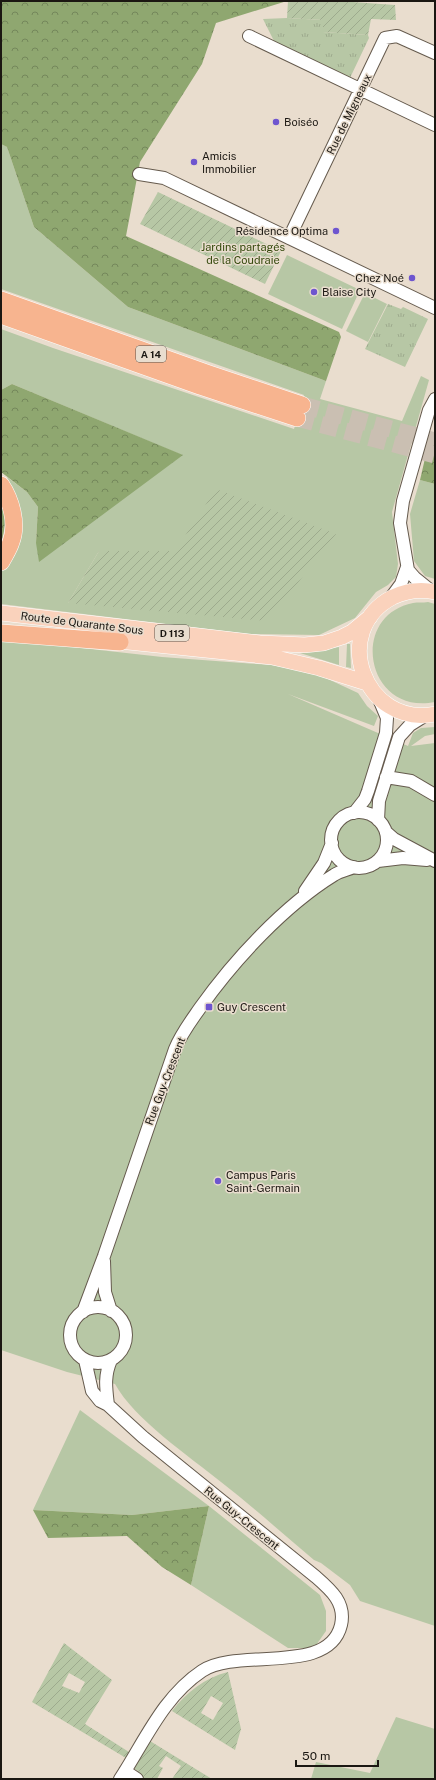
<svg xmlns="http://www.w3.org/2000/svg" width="436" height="1780" font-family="'Public Sans',sans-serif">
<defs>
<pattern id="forest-crowns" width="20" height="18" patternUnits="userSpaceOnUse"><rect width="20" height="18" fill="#8fa770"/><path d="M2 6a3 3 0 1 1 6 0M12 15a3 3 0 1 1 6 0" fill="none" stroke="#74875b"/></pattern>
<pattern id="park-tufts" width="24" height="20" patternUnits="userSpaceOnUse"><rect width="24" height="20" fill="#b7c7a5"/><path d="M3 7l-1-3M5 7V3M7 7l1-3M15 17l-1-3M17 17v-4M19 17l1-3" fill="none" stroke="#9daa8d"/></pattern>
<pattern id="garden-furrows" width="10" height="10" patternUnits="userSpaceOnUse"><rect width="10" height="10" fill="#b7c7a5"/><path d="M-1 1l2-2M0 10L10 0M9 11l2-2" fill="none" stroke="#9daa8d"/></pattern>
</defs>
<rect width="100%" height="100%" fill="#e9ddce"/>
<path fill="#b7c7a5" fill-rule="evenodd" d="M 1,144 L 7,147 L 34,227 L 128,307 L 326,381 L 320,399 L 402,421 L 421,376 L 429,380 L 392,512 L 398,564 L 396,577 L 388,585 L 376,592 L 355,618 L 319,635 L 249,634 L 1,604 L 1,571 L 7,566 L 19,507 L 7,477 L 27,492 L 38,507 L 36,543 L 182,455 L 12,384 L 1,390 L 1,329 L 53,348 L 294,429 L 304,395 L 1,289 ZM 99,551 L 175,551 L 68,603 Z
M 287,255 L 360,290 L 342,329 L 268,294 Z
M 365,293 L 387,304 L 368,342 L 346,331 Z
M 420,480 L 435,484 L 435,579 L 425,576 L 414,561 L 410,514 Z
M 428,602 L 435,604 L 435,702 C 366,716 348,616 413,603 C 418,602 423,603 428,602 Z
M 1,639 L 162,657 L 271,665 L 315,673 L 358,693 L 367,706 L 378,716 L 374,726 L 288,694 L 408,746 L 413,733 L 421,728 L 435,727 L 435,734 L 425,736 L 411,746 L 435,743 L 435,1626 L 360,1601 L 350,1585 L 321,1563 L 314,1560 C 283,1534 253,1507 221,1482 C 189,1456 134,1419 115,1384 L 67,1372 L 1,1350 Z
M 347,644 L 350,644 L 351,668 L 346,667 Z
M 339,647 L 339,665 L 300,653 Z
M 80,1410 L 209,1506 L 320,1595 L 326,1611 L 326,1631 L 314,1648 L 288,1648 L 191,1585 L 209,1506 L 132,1515 L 33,1510 Z
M 396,1717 L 435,1729 L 435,1779 L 311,1779 L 316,1762 L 370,1773 Z"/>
<path fill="url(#forest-crowns)" d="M 1,1 L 287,1 L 216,23 L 202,64 L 140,162 L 126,236 L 339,332 L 341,337 L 326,381 L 128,307 L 34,227 L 7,147 L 1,144 Z
M 12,384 L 183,455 L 39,562 L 36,543 L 38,507 L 27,492 L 1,472 L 1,390 Z
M 430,437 L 435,438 L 435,484 L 420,480 Z
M 1,496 C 7,513 6,526 1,544 Z
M 209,1506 L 191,1585 L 162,1567 L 127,1536 L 48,1538 L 33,1510 L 132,1515 Z"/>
<path fill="url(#park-tufts)" d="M 287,18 L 323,20 L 323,32 L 368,35 L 369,38 L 349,80 L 274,41 L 263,19 Z
M 388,304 L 401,309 L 403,307 L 428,319 L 405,367 L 365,349 Z"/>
<path fill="url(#garden-furrows)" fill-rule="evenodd" d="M 288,1 L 339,1 L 395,5 L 396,20 L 371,19 L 368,35 L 323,32 L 323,20 L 287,18 Z
M 158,192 L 281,251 L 265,284 L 140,224 Z
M 216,489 L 336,534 L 268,621 L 68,603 L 99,551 L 175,551 Z
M 64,1643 L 112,1680 L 85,1724 L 129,1752 L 126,1758 L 32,1702 ZM 69,1673 L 85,1682 L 79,1693 L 62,1686 Z
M 228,1672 L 241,1729 L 235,1750 L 172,1711 C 187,1692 204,1678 228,1672 ZM 211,1696 L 223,1703 L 213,1720 L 201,1713 Z
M 150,1741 L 212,1779 L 172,1779 L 181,1766 L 166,1756 L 159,1766 L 163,1768 L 157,1779 L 142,1779 L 140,1777 L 138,1771 L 133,1768 Z"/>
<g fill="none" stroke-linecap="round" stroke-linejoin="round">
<path stroke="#cabfb2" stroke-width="17" stroke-dasharray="17 8" stroke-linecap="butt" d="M 302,405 L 435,441
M 297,418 L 435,455"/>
<g stroke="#655a4d" stroke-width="14">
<path id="minor" d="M 249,36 L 435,125
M 139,174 L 164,178 L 435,308
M 289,238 L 385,38 L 397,36 L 435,53
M 431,591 L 415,578 L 408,570 L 400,523 L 403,501 L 429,410 L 435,399
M 390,599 L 401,584 L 407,567
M 386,777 L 411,781 L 435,795
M331 840a28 28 0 1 1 56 0a28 28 0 1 1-56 0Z
M 354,813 L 365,799 L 368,791 L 386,733 L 387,718 L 379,699
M 378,820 L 379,801 L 399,737 L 410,725 L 426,715
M 386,832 L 394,839 L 435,861
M 378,861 L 403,858 L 427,860
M 305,891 L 324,863 L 332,843
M 104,1261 L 105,1292 L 111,1311
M70 1335a28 28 0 1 1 56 0a28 28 0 1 1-56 0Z
M 83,1312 L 104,1256 L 175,1049 C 181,1034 191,1021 200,1008 C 234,960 284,906 334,875 C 340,871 347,870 354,867
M 85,1360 L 92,1391 L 100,1401 L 108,1405 L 143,1437 L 316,1577 C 331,1590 346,1603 341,1625 C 329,1676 238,1647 202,1671 C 163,1697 145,1741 120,1779
M 108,1405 C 106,1388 104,1376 111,1360
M 125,1771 L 137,1779"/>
</g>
<g stroke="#fff" stroke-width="16">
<path id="major" d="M 435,592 C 421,589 406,591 393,597 C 329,630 364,728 435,714
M 1,613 L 260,643 L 305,645 L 324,643 L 342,637 L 352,632 L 370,617
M 109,640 L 272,657 L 319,668 L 367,683"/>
</g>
<g stroke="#fff" stroke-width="18">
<path id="highway" d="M 1,300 L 209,374 L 302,405
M 1,315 L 200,386 L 297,418
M 1,485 C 11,500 18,524 11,542 C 9,549 4,556 1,562
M 1,633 L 120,642"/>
</g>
<use href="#minor" stroke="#fff" stroke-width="12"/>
<use href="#major" stroke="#fad2bc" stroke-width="15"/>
<use href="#highway" stroke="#f7b48f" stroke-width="17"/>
</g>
<g fill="#6e55cf" stroke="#e9ddce" stroke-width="1.5">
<circle cx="276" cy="122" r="4"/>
<circle cx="194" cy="162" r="4"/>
<circle cx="336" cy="231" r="4"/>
<circle cx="412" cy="278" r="4"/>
<circle cx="314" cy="292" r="4"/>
<rect x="205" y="1003" width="8" height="8" rx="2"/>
<circle cx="218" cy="1181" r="4"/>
</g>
<g text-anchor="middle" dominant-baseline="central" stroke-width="3" stroke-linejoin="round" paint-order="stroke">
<g fill="#e9ddce" stroke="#59524a" stroke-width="1">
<rect x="136" y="346" width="30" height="16" rx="3"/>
<rect x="155" y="625" width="34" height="16" rx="3"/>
</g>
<g font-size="10" font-weight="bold" fill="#1b1712">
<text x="151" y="354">A 14</text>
<text x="172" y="633">D 113</text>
</g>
<g font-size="11" fill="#1b1712" stroke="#e9ddce">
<text transform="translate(349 114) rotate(-64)">Rue de Migneaux</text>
<text transform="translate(82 623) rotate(7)">Route de Quarante Sous</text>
<text transform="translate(165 1081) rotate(-69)">Rue Guy-Crescent</text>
<text transform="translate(242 1518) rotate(39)">Rue Guy-Crescent</text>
</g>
<g font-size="11" fill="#1b1712" stroke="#e9ddce" text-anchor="start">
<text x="284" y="122">Boiséo</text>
<text x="202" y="156">Amicis<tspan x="202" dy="13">Immobilier</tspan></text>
<text x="328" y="231" text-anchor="end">Résidence Optima</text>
<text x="404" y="278" text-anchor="end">Chez Noé</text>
<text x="322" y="292">Blaise City</text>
<text x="217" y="1007">Guy Crescent</text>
<text x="226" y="1175">Campus Paris<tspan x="226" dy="13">Saint-Germain</tspan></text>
</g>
<g font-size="11" fill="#33480b" stroke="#e9ddce">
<text x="243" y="247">Jardins partagés<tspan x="243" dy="13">de la Coudraie</tspan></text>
</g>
</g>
<rect width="436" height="1780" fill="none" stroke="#1b1712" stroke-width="4"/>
<path d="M296 1760v6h82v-6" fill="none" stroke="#1b1712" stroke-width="2"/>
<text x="302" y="1760" font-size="12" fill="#1b1712" stroke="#e9ddce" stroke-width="3" paint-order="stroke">50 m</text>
</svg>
